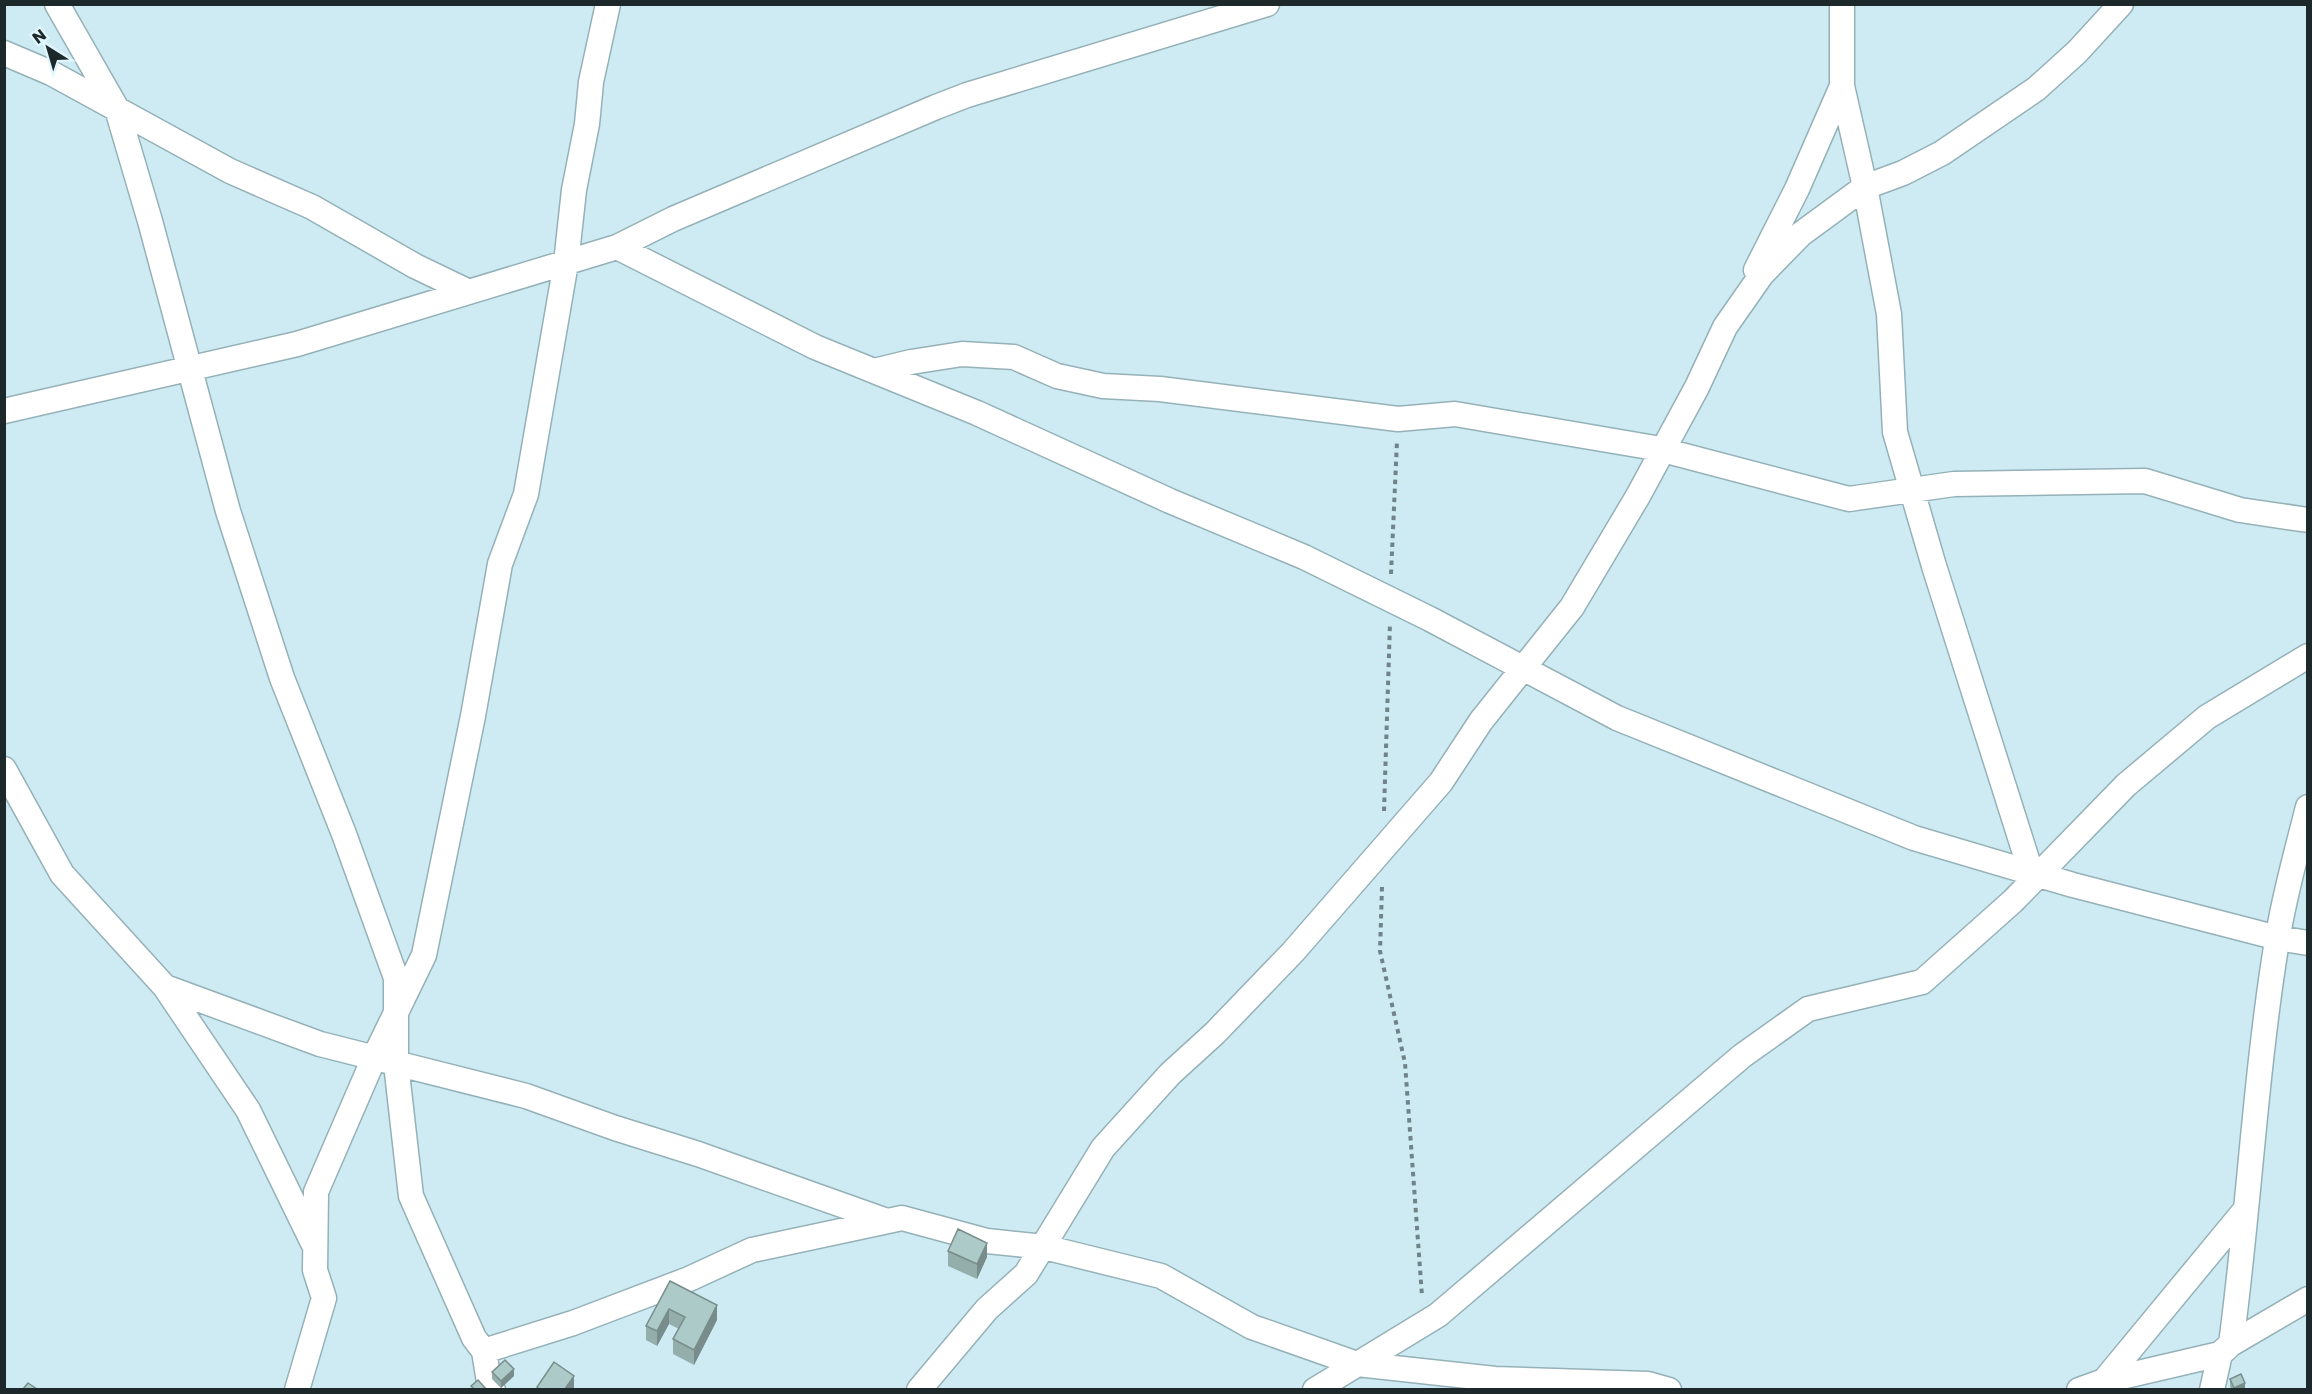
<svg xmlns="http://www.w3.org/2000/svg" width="2312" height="1394" font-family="Poppins,sans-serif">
<rect width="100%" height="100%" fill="#ceebf3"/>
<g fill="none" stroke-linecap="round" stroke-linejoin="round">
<g stroke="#95b1b8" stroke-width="27">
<path id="minor" d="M 57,4 L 117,109 L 150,221 L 228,511 L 282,678 L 344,834 L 396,978 L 396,1064 L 411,1196 L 474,1338 L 484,1351 L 573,1323 L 689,1279 L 752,1250 L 902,1218 L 987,1241 L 1044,1247 L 1161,1276 L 1252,1327 L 1357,1364 L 1495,1379 L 1648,1384 L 1669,1390
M 1842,4 L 1842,86 L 1865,187 L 1889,314 L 1895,432 L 1934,566 L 2031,872
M 4,53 L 51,73 L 230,171 L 312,207 L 415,266 L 469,292
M 617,247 L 815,347 L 977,413 L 1170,501 L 1304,557 L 1430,619 L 1617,718 L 1914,838 L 2073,885 L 2278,938 L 2308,943
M 1756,270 L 1797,189 L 1842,86
M 874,371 L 911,362 L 962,354 L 1014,357 L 1057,376 L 1103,386 L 1160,389 L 1398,419 L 1455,414 L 1655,448 L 1849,499 L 1954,484 L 2145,481 L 2240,510 L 2308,520
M 4,411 L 297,344 L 617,247 L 673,219 L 936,107 L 967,95 L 1267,4
M 4,769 L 62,874 L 165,987 L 248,1110 L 313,1243
M 165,987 L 320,1044 L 526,1096 L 615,1128 L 698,1154 L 887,1221
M 2231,1344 C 2249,1210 2255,1075 2277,941 C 2284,896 2297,851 2308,807
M 484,1351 L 489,1382 L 493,1390
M 2100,1386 L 2104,1381 L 2220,1354 L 2231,1344 L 2308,1299
M 297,1390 L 324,1298 L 315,1270 L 316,1192 L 374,1058 L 424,955 L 473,716 L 500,564 L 526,494 L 566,263 L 574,190 L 587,124 L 591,82 L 608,4
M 919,1390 L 987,1309 L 1026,1274 L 1103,1148 L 1170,1074 L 1215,1033 L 1293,952 L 1441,782 L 1481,721 L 1572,607 L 1638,496 L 1697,387 L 1725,327 L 1762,274 L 1801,234 L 1865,187 L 1903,173 L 1942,153 L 2036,89 L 2077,52 L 2121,4
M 1315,1390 L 1438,1315 L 1742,1056 L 1808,1009 L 1922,982 L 2013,901 L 2126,785 L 2207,717 L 2308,656
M 2079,1390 L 2104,1381 L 2246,1209
M 2212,1390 L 2220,1354"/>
</g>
<path stroke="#708388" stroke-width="4" stroke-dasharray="4.5 4.5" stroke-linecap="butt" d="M 1391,574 L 1397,441
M 1384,811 L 1390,623
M 1382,887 L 1380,951 L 1405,1063 L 1422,1296"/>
<use href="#minor" stroke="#fff" stroke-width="24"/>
</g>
<path fill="#94aeab" d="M 948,1251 L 987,1257 L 977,1279 L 948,1266 Z
M 670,1281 L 717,1320 L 694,1365 L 673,1354 L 673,1339 L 679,1329 L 669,1324 L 657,1346 L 646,1340 L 646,1326 Z
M 492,1372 L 514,1376 L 501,1388 L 492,1379 Z
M 2230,1379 L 2245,1389 L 2231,1389 L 2230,1386 Z"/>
<path fill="#788d8b" d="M 987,1243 L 987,1257 L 977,1279 L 977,1264 Z
M 717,1305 L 717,1320 L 694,1365 L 694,1350 Z
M 669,1309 L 669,1324 L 657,1346 L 657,1331 Z
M 514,1369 L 514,1376 L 501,1388 L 501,1381 Z
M 574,1376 L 574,1389 L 565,1389 Z
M 2245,1383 L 2245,1389 L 2234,1389 L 2234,1388 Z"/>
<path fill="#accac7" stroke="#788d8b" stroke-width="1.5" d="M 958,1229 L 987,1243 L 977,1264 L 948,1251 Z
M 670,1281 L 717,1305 L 694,1350 L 673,1339 L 685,1317 L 669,1309 L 657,1331 L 646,1326 Z
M 505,1360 L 514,1369 L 501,1381 L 492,1372 Z
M 554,1362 L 574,1376 L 565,1389 L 540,1389 L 537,1387 Z
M 2241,1374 L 2245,1383 L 2234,1388 L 2230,1379 Z
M 478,1380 L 486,1389 L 474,1389 L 471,1386 Z
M 28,1383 L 37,1389 L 23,1389 Z"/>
<rect width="2312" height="1394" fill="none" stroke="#1d282b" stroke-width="12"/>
<g transform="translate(48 48) rotate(323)" stroke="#e0f7fd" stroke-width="4.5" paint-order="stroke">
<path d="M0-4.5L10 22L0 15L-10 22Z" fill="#1d282b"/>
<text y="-9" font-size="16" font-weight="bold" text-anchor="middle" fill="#1d282b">N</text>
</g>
</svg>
